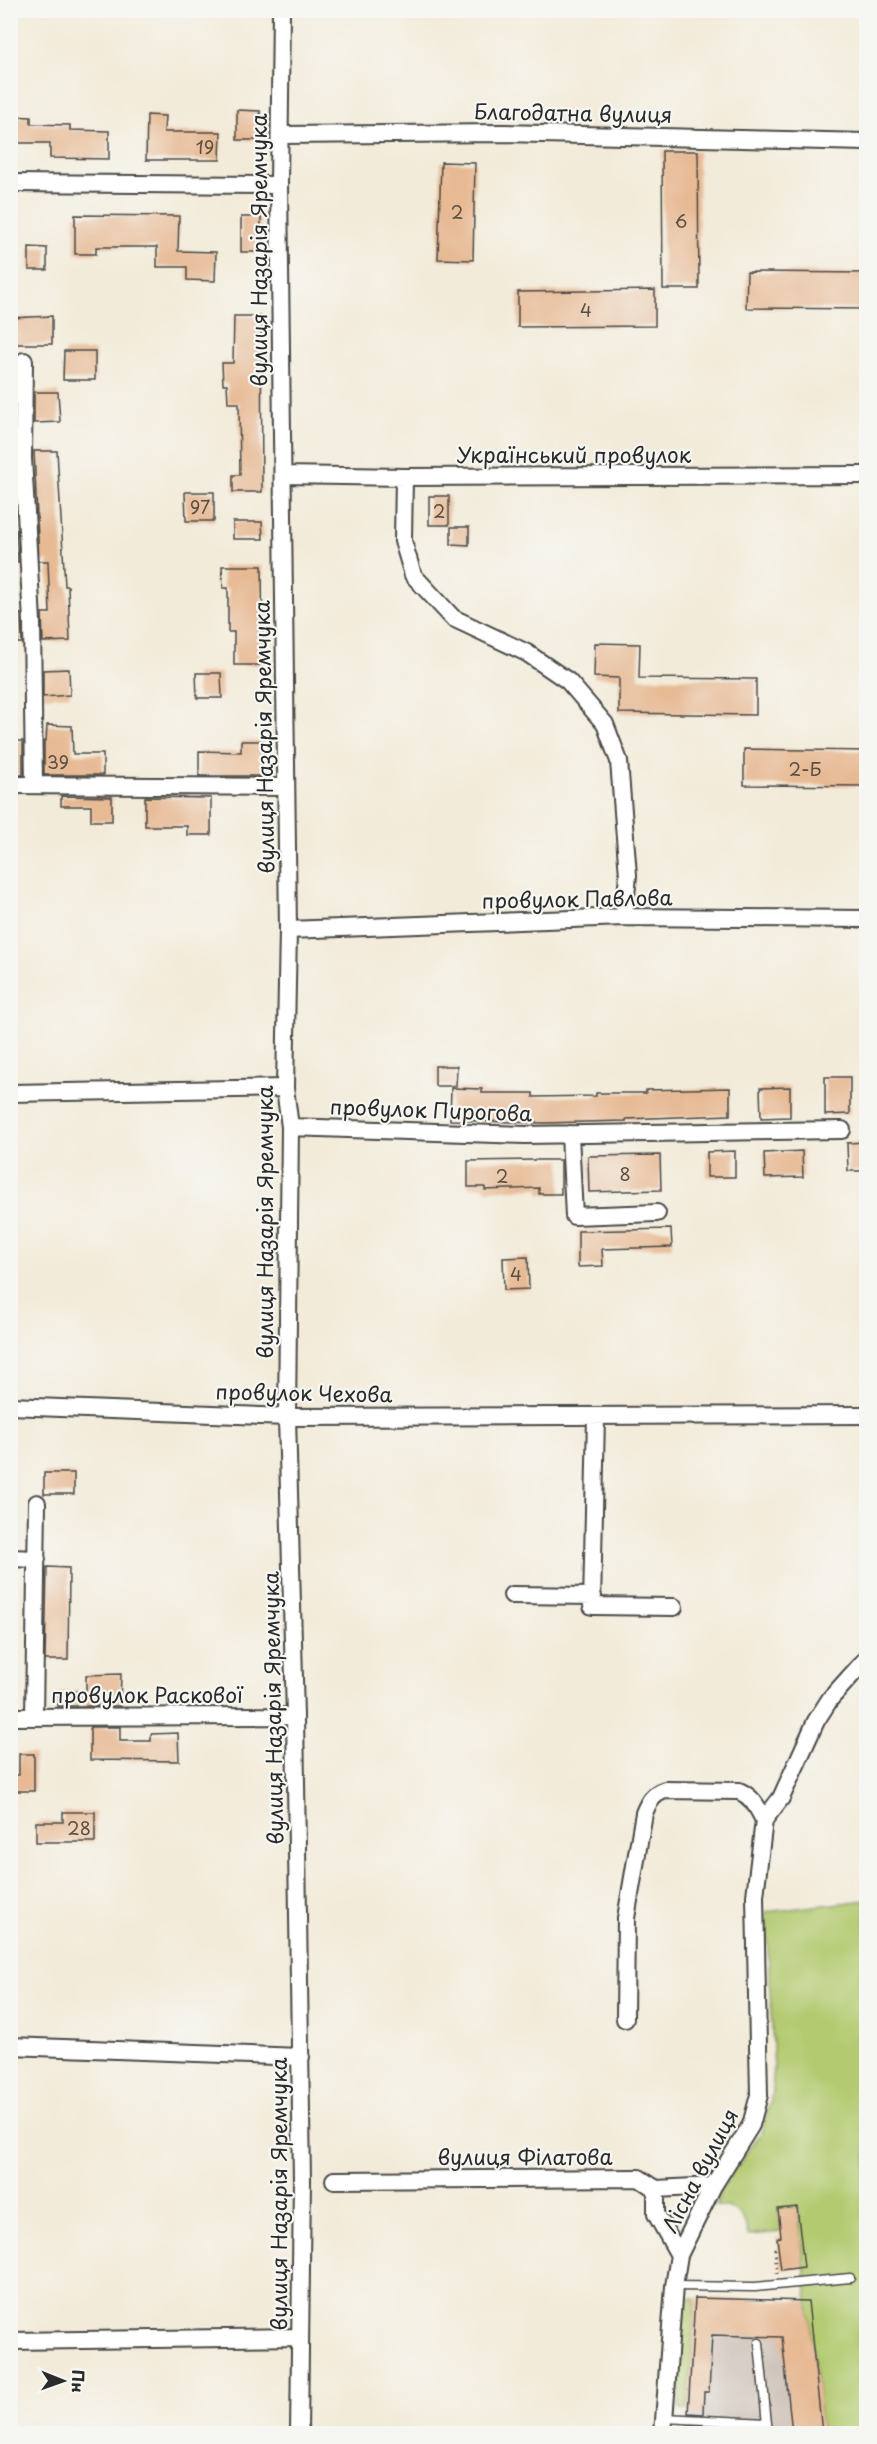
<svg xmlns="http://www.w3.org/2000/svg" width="877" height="2444" font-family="'Playpen Sans',sans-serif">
<rect width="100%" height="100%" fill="#f6f6f2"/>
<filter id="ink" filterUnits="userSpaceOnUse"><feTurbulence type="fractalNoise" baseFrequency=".0167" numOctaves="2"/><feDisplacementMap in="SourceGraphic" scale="12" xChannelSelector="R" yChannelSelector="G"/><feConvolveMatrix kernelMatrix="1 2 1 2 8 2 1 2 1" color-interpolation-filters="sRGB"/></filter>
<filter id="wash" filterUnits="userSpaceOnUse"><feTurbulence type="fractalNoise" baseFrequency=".008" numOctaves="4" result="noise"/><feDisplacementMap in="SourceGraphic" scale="24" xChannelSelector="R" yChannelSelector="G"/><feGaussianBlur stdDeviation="1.35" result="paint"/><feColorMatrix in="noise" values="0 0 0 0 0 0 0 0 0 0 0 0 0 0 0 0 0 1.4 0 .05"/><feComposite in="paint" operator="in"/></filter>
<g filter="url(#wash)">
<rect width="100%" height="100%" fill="#f3ebd9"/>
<path fill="#cec2b9" d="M 695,2299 L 808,2301 L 822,2433 L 687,2434 Z"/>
<path fill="#b3ca70" stroke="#6f7a4e" stroke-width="1.5" d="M 866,1900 L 866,2433 L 822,2433 L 798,2207 L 778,2209 L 781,2232 L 748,2235 C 745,2215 737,2206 716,2206 L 721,2189 L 761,2133 L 771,2100 L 774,2068 L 766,1912 Z
M 687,2298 L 695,2299 L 688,2410 L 681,2409 L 679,2406 L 684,2301 Z"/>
<g id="blocks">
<path fill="#e7ba94" d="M 237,110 L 260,111 L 260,140 L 237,140 Z
M 147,115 L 165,116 L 164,132 L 221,132 L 220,160 L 146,160 Z
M 10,116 L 31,117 L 31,124 L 70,125 L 70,130 L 109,131 L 109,159 L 50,158 L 50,143 L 10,143 Z
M 662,151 L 698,151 L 699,289 L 663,289 Z
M 441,162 L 475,163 L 473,260 L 438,259 Z
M 75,215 L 179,216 L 178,251 L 216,252 L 215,281 L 187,280 L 187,267 L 157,267 L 157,247 L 96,247 L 96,254 L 75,254 Z
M 241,217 L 261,217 L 260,252 L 241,252 Z
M 29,247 L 47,248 L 47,270 L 29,270 Z
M 747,272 L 867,273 L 867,309 L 746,308 Z
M 655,290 L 655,326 L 518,327 L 518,292 Z
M 52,316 L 52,344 L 10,344 L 10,318 Z
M 234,316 L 261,316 L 262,492 L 233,492 L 233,475 L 240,475 L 239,403 L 228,403 L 227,384 L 223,384 L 222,363 L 233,363 Z
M 64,351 L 95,351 L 95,380 L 63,380 Z
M 34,392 L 58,392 L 60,422 L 34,423 Z
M 34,451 L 57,451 L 65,586 L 68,586 L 70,641 L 43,642 L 42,613 L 50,613 L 48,561 L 39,561 Z
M 185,492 L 214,492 L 214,521 L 186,521 Z
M 429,496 L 449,496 L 449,525 L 429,525 Z
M 233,522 L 262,522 L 263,539 L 233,539 Z
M 451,527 L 469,527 L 469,545 L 451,544 Z
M 16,530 L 18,562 L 10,562 L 10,531 Z
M 222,566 L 262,566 L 263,665 L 234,665 L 234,632 L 228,632 L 228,588 L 223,588 Z
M 10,614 L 21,614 L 22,643 L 10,643 Z
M 595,643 L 640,644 L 639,678 L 756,679 L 756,715 L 619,713 L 619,678 L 594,677 Z
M 69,669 L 70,695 L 43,697 L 43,670 Z
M 196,673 L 221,673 L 222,698 L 197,698 Z
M 47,725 L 72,726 L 73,754 L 103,754 L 103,775 L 44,775 L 44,741 L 46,741 Z
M 10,741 L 23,741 L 23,775 L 10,775 Z
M 241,741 L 263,741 L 263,776 L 199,776 L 199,751 L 241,752 Z
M 744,749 L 867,751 L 867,786 L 744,785 Z
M 61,796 L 112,797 L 112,821 L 91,821 L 91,806 L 61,806 Z
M 145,797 L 211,798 L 211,835 L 187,835 L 187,826 L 145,826 Z
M 435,1066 L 457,1066 L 456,1086 L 435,1086 Z
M 825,1077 L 850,1077 L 850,1114 L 825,1115 Z
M 790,1087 L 790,1117 L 761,1118 L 760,1088 Z
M 451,1088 L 482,1089 L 482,1093 L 533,1093 L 533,1097 L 596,1096 L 596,1093 L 646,1093 L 646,1090 L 730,1088 L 730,1115 L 626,1119 L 626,1121 L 542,1123 L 450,1120 Z
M 867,1142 L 867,1171 L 848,1171 L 847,1143 Z
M 735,1151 L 735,1177 L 707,1177 L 707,1152 Z
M 802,1151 L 803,1177 L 765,1178 L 764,1153 Z
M 660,1155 L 661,1190 L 589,1192 L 588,1156 Z
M 537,1160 L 561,1160 L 561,1194 L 539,1194 L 539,1188 L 485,1190 L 485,1187 L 468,1187 L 468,1161 Z
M 671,1229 L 672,1247 L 602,1249 L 603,1266 L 578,1267 L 578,1231 Z
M 528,1257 L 529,1289 L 504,1290 L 503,1258 Z
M 44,1473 L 74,1473 L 74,1494 L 44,1494 Z
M 47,1567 L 69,1568 L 68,1660 L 45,1660 Z
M 121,1674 L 120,1706 L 58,1706 L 58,1692 L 86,1691 L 86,1675 Z
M 90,1727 L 120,1727 L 120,1741 L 151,1741 L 151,1734 L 178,1733 L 179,1761 L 90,1760 Z
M 19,1754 L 34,1754 L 34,1791 L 10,1791 L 10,1775 L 19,1775 Z
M 63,1812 L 95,1812 L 95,1842 L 36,1842 L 36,1822 L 63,1822 Z
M 797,2207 L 804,2267 L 781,2270 L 777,2238 L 781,2237 L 778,2209 Z
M 695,2298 L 808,2301 L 822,2433 L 792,2433 L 782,2337 L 712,2335 L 709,2392 L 704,2392 L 703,2414 L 688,2413 Z
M 687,2426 L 702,2426 L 702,2433 L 687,2433 Z"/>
</g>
</g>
<g filter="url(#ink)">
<use href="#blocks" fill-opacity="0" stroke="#494845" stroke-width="1.5"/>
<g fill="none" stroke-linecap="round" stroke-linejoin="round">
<g stroke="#494845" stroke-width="11">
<path id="lane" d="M 674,2286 L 755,2287 L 850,2278
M 759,2343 L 768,2434
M 664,2418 L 767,2423"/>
</g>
<g stroke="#494845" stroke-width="20">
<path id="street" d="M 281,10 L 279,185 L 288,930 L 285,1088 L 290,1127 L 287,1417 L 295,1716 L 302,2180 L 299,2434
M 280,135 L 503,133 L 866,142
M 10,183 L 279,185
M 24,361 L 23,458 L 32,622 L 34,785
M 283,475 L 404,477 L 866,475
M 404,477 L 403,541 L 413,575 L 453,618 L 527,653 L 568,681 L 605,724 L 619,761 L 628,875 L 624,917
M 10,785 L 286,787
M 288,930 L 624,917 L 866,919
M 10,1093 L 285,1088
M 290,1127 L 525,1135 L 842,1130
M 570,1134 L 574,1216 L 657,1213
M 10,1406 L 287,1417 L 866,1415
M 596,1416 L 592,1606 L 674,1607
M 10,1558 L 37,1559
M 512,1595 L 593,1596
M 10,1717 L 295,1716
M 34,1717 L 37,1503
M 625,2019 L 626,1918 L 644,1813 C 649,1801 653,1794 665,1790 L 739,1791 C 753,1797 757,1807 764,1820
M 10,2046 L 301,2057
M 334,2180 L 639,2178 L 656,2189 L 713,2186
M 656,2189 L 656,2214 L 679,2255
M 10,2341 L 300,2337
M 663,2434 L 674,2286 L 679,2255 L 713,2186 L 751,2125 L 759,2095 L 755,1896 L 764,1820 L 781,1798 L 816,1721 L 830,1699 L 866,1659"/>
</g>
<path stroke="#494845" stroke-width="3" stroke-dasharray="1.5 4.5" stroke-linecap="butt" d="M 777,2274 L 775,2249 L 779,2249"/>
<use href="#lane" stroke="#fff" stroke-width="8"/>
<use href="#street" stroke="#fff" stroke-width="16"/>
</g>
</g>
<g text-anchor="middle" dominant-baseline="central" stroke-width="4.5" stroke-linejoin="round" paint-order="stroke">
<g font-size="18" fill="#5a4f45">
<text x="205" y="146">19</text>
<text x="457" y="211">2</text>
<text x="681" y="220">6</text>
<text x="586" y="309">4</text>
<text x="200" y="506">97</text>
<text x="439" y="510">2</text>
<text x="58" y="761">39</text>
<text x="805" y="768">2-Б</text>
<text x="625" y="1173">8</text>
<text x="502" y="1175">2</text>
<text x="516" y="1273">4</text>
<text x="79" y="1827">28</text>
</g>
<g font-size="21" fill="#2b2b2b" stroke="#f6f6f2">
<text transform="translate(573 112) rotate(1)">Благодатна вулиця</text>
<text transform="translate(258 250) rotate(-90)">вулиця Назарія Яремчука</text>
<text x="574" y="454">Український провулок</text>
<text transform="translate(263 737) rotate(-91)">вулиця Назарія Яремчука</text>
<text transform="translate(577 898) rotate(-1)">провулок Павлова</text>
<text transform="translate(431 1109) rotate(2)">провулок Пирогова</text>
<text transform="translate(264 1222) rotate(-90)">вулиця Назарія Яремчука</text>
<text transform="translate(304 1392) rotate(1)">провулок Чехова</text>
<text x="147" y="1694">провулок Раскової</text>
<text transform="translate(272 1708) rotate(-91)">вулиця Назарія Яремчука</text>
<text x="525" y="2156">вулиця Філатова</text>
<text transform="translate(699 2170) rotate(-62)">Лісна вулиця</text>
<text transform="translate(278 2194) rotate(-90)">вулиця Назарія Яремчука</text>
</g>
</g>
<rect width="877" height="2444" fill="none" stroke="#f6f6f2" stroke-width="36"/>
<g transform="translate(63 2381) rotate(91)" stroke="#f6f6f2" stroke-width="4.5" paint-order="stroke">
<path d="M0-4.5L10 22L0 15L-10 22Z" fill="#2b2b2b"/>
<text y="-9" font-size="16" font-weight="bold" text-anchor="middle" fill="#2b2b2b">Пн</text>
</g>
</svg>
